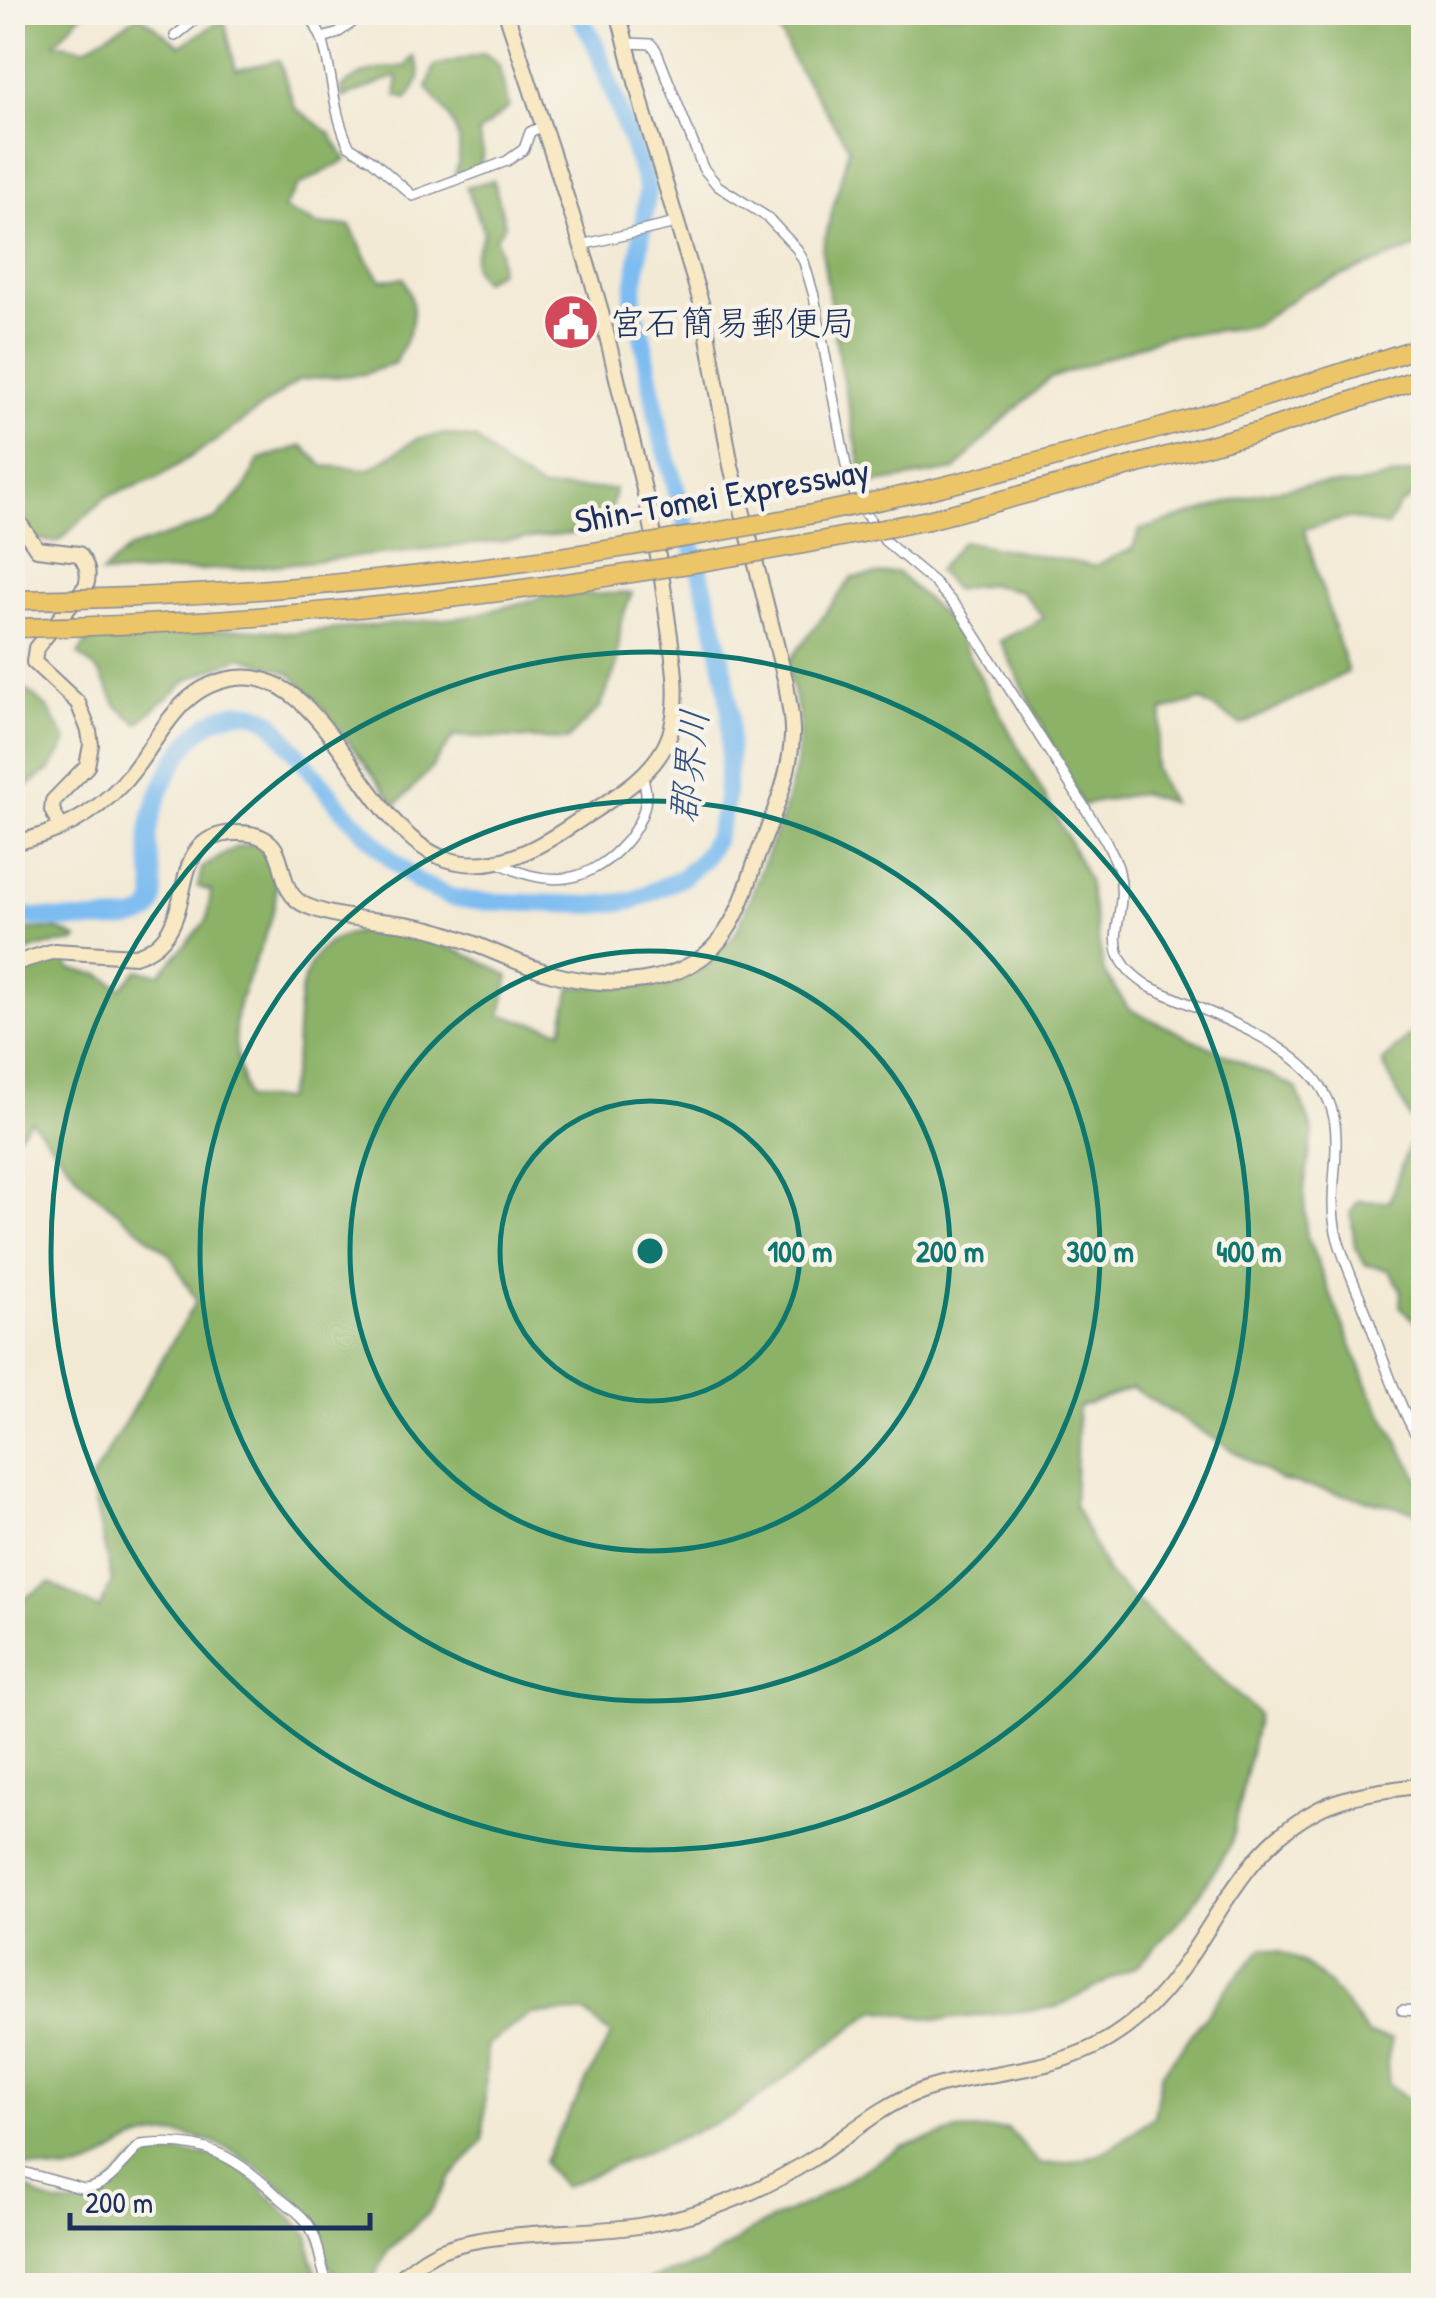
<svg xmlns="http://www.w3.org/2000/svg" width="1436" height="2298" font-family="'Patrick Hand','Klee One',sans-serif">
<rect width="100%" height="100%" fill="#f7f3e8"/>
<filter id="ink" filterUnits="userSpaceOnUse"><feTurbulence type="fractalNoise" baseFrequency=".01" numOctaves="2"/><feDisplacementMap in="SourceGraphic" scale="20" xChannelSelector="R" yChannelSelector="G"/><feConvolveMatrix kernelMatrix="1 2 1 2 8 2 1 2 1" color-interpolation-filters="sRGB"/></filter>
<filter id="wash" filterUnits="userSpaceOnUse"><feTurbulence type="fractalNoise" baseFrequency=".0048" numOctaves="4" result="noise"/><feDisplacementMap in="SourceGraphic" scale="40" xChannelSelector="R" yChannelSelector="G"/><feGaussianBlur stdDeviation="2.25" result="paint"/><feColorMatrix in="noise" values="0 0 0 0 0 0 0 0 0 0 0 0 0 0 0 0 0 1.4 0 .05"/><feComposite in="paint" operator="in"/></filter>
<g filter="url(#wash)">
<rect width="100%" height="100%" fill="#f3ead5"/>
<path fill="#8cb267" stroke="#547062" stroke-width="2.5" d="M 12,13 L 83,13 L 55,43 L 85,48 L 140,15 L 180,46 L 224,19 L 236,70 L 279,60 L 295,108 L 330,133 L 346,160 L 298,186 L 283,209 L 318,225 L 350,226 L 367,259 L 381,280 L 404,278 C 421,317 411,327 395,363 L 364,374 L 299,380 L 211,444 L 157,478 L 106,497 L 57,543 L 26,537 L 13,514 Z
M 771,13 L 1423,13 L 1423,245 L 1305,290 L 1254,326 L 1162,337 L 1049,379 L 1001,422 L 955,470 L 865,485 L 840,366 L 822,251 L 849,147 L 794,62 Z
M 484,53 L 498,63 L 509,107 L 478,133 L 483,151 L 480,167 L 454,176 C 469,139 450,115 427,88 L 434,66 Z
M 413,56 C 424,74 420,84 407,99 L 397,96 L 397,76 L 342,98 L 342,88 C 362,70 381,69 406,66 Z
M 493,180 L 505,224 L 496,238 L 500,252 L 499,271 L 483,281 C 463,263 479,252 484,231 L 466,187 Z
M 446,434 L 476,439 L 504,466 L 542,489 L 615,489 L 607,530 L 248,568 L 101,574 L 130,548 L 216,519 L 246,487 L 259,459 L 303,446 L 323,466 L 370,469 L 418,438 Z
M 1409,473 L 1423,475 L 1423,490 L 1399,506 L 1387,526 L 1348,518 L 1304,529 L 1348,672 L 1242,725 L 1200,700 L 1163,711 L 1154,768 L 1171,803 L 1141,793 L 1082,805 L 1000,641 L 1044,618 L 1021,591 L 987,584 L 955,590 L 937,571 L 963,541 L 1094,566 L 1132,549 L 1140,530 L 1256,494 L 1304,485 L 1357,484 Z
M 897,572 L 951,623 L 1067,837 L 1088,880 L 1104,972 L 1129,1009 L 1296,1088 L 1313,1132 L 1304,1190 L 1306,1235 L 1370,1391 L 1423,1487 L 1422,1513 L 1280,1480 L 1132,1388 L 1078,1407 L 1074,1504 L 1108,1575 L 1258,1714 L 1231,1844 L 1187,1913 L 1138,1965 L 1058,2007 L 939,2020 L 876,2010 L 735,2115 L 563,2187 L 543,2162 L 611,2035 L 584,2012 L 530,2014 L 487,2045 L 483,2141 L 450,2178 L 429,2212 L 389,2249 L 371,2283 L 345,2283 C 340,2278 333,2272 329,2266 C 317,2249 320,2226 305,2210 C 262,2164 195,2113 129,2144 C 111,2152 95,2169 74,2171 C 54,2173 32,2167 13,2164 L 13,1605 L 50,1583 L 99,1609 L 112,1581 L 90,1482 L 196,1301 L 170,1255 L 86,1186 L 31,1120 L 13,1141 L 13,980 L 26,969 L 66,959 L 70,969 L 101,975 L 121,988 L 138,970 L 160,974 L 207,920 L 211,891 L 198,887 L 202,868 L 236,847 L 258,844 C 309,894 236,971 235,1029 C 234,1052 242,1077 246,1099 L 285,1099 C 288,1087 294,1074 295,1061 C 299,1028 294,993 312,962 C 347,899 462,948 509,976 L 501,1015 L 562,1030 L 571,987 L 667,986 L 705,967 L 736,933 L 783,814 L 796,765 L 800,719 L 786,665 L 852,578 Z
M 632,593 L 621,621 L 617,664 L 601,706 L 567,740 L 454,736 L 430,770 L 396,805 L 320,704 L 290,673 L 241,657 L 189,679 L 138,723 L 117,706 L 100,673 L 78,654 L 90,637 L 242,629 L 296,633 L 466,617 L 547,596 Z
M 13,679 L 48,708 L 67,742 L 51,769 L 13,796 Z
M 41,929 L 59,930 L 77,938 L 75,942 L 47,945 L 13,956 L 13,930 Z
M 1416,1029 L 1424,1044 L 1423,1330 L 1400,1306 L 1401,1290 L 1389,1270 L 1366,1265 L 1355,1248 L 1351,1212 L 1358,1201 L 1389,1202 L 1415,1128 L 1382,1062 Z
M 1263,1948 C 1311,1954 1342,1998 1368,2035 L 1392,2039 L 1387,2062 L 1389,2084 L 1408,2099 L 1423,2088 L 1423,2285 L 631,2285 L 705,2262 L 755,2228 L 811,2202 L 901,2147 L 957,2131 L 1008,2129 L 1039,2164 C 1096,2164 1111,2149 1154,2116 L 1161,2075 L 1229,1985 Z
M 151,2152 L 207,2155 L 239,2166 L 309,2235 L 311,2258 L 321,2285 L 13,2285 L 12,2180 C 29,2183 36,2200 53,2203 C 110,2217 111,2166 151,2152 Z"/>
<g fill="none" stroke-linecap="round" stroke-linejoin="round">
<path stroke="#7bbcf0" stroke-width="18" d="M 12,915 C 37,917 132,928 149,912 C 163,898 145,856 149,831 C 156,780 207,683 271,721 L 342,809 L 392,860 L 419,883 L 450,897 L 473,901 L 592,905 L 632,901 L 683,877 L 703,859 L 716,838 L 725,805 L 729,758 L 730,715 L 725,675 L 713,619 L 660,432 L 642,334 L 632,305 L 648,189 L 596,46 L 578,12"/>
</g>
</g>
<g filter="url(#ink)">
<g fill="none" stroke-linecap="round" stroke-linejoin="round">
<g stroke="#878c9a" stroke-width="12">
<path id="street" d="M 310,12 C 313,24 320,32 323,42 C 333,77 333,113 349,146 L 373,161 L 413,196 L 507,161 L 524,149 L 530,132 L 543,126
M 175,36 L 205,12
M 322,38 L 336,34 L 367,12
M 627,43 L 651,44 L 656,50 L 703,168 L 718,186 L 767,217 L 797,249 L 804,262 L 814,296 L 846,465 L 857,502 L 885,541 L 934,582 L 960,611 L 1106,841 C 1110,851 1117,861 1119,871 C 1131,921 1090,950 1150,987 C 1200,1010 1273,1033 1311,1074 C 1358,1125 1322,1180 1337,1236 C 1344,1262 1357,1289 1367,1315 C 1383,1359 1399,1408 1424,1449
M 581,245 L 676,223
M 497,862 C 519,873 541,881 566,878 C 602,874 642,835 646,798 C 647,791 644,782 642,775
M 1402,2010 L 1424,2011
M 12,2169 L 84,2189 C 111,2187 122,2161 141,2145 C 205,2137 236,2157 281,2199 C 293,2209 307,2218 313,2233 C 321,2250 320,2269 329,2286"/>
</g>
<g stroke="#878c9a" stroke-width="18">
<path id="secondary" d="M 12,512 L 37,549 L 79,554 C 87,565 90,573 86,586 L 36,648 L 34,662 L 78,703 L 89,731 L 91,745 L 87,766 L 53,801 L 52,810 L 61,828
M 12,843 C 55,835 93,816 123,783 C 159,744 175,685 236,678 C 328,667 362,831 446,859 C 492,874 535,850 572,825 C 607,801 656,777 670,734 C 682,695 672,654 667,615 C 659,548 643,484 627,419 C 616,377 608,336 596,294 C 569,200 536,106 506,12
M 12,964 L 54,951 L 135,956 C 208,934 157,835 236,833 C 301,832 266,889 307,906 C 347,923 393,918 434,930 C 471,940 504,958 540,970 C 600,991 690,990 727,930 C 741,909 748,883 756,860 C 771,819 790,780 792,736 C 793,719 788,700 786,683 L 731,466 L 703,309 L 644,113 L 618,12
M 393,2286 C 405,2273 419,2261 435,2253 C 486,2228 585,2236 644,2225 C 704,2215 760,2192 812,2159 C 847,2137 881,2105 921,2091 C 978,2071 1041,2074 1096,2046 C 1208,1989 1211,1863 1321,1808 C 1352,1793 1389,1790 1424,1785"/>
</g>
<g stroke="#878c9a" stroke-width="21">
<path id="highway" d="M 924,491 C 1093,450 1258,401 1424,346
M 928,520 L 1258,432 L 1424,377"/>
</g>
<use href="#street" stroke="#fff" stroke-width="9"/>
<use href="#secondary" stroke="#f8e8c3" stroke-width="14"/>
<use href="#highway" stroke="#edc569" stroke-width="18"/>
<g stroke="#878c9a" stroke-width="21" stroke-linecap="butt">
<path id="highway-bridge" d="M 12,600 C 319,598 625,556 924,491
M 12,628 C 321,624 626,581 928,520"/>
</g>
<use href="#highway-bridge" stroke="#edc569" stroke-width="18"/>
</g>
</g>
<g fill="none" stroke="#0f766e" stroke-width="5">
<circle cx="650" cy="1251" r="150"/>
<circle cx="650" cy="1251" r="300"/>
<circle cx="650" cy="1251" r="450"/>
<circle cx="650" cy="1251" r="599"/>
</g>
<defs>
<g id="civic-disc" transform="scale(2.875)"><circle r="9.5" fill="#d1495b" stroke="#f7f3e8"/><path d="M-.6-6.5H3V-4.5H.6V-3L4-1V1h2V6H-6V1h2V-1L-.6-3ZM-1.2 2.5V6h2.4V2.5Z" fill="#fff"/></g>
</defs>
<g fill-rule="evenodd">
<use href="#civic-disc" x="571" y="322"/>
</g>
<g text-anchor="middle" dominant-baseline="central" stroke-width="9" stroke-linejoin="round" paint-order="stroke">
<g font-size="35" fill="#1b2f5e" stroke="#f7f3e8" text-anchor="start">
<text x="610" y="322">宮石簡易郵便局</text>
</g>
<g font-size="35" fill="#1b2f5e" stroke="#f7f3e8">
<text transform="translate(722 495) rotate(-10)">Shin-Tomei Expressway</text>
</g>
<g font-size="38" font-style="italic" fill="#335282" stroke="#f7f3e8">
<text transform="translate(688 766) rotate(-84)">郡界川</text>
</g>
</g>
<circle cx="650" cy="1251" r="15" fill="#0f766e" stroke="#f7f3e8" stroke-width="5"/>
<g font-size="30" text-anchor="middle" font-weight="bold" fill="#0f766e" stroke="#f7f3e8" stroke-width="9" stroke-linejoin="round" paint-order="stroke">
<text x="800" y="1262">100 m</text>
<text x="950" y="1262">200 m</text>
<text x="1100" y="1262">300 m</text>
<text x="1249" y="1262">400 m</text>
</g>
<rect width="1436" height="2298" fill="none" stroke="#f7f3e8" stroke-width="50"/>
<path d="M70 2213v15h300v-15" fill="none" stroke="#1b2f5e" stroke-width="5"/>
<text x="85" y="2213" font-size="30" fill="#1b2f5e" stroke="#f7f3e8" stroke-width="8" paint-order="stroke">200 m</text>
</svg>
